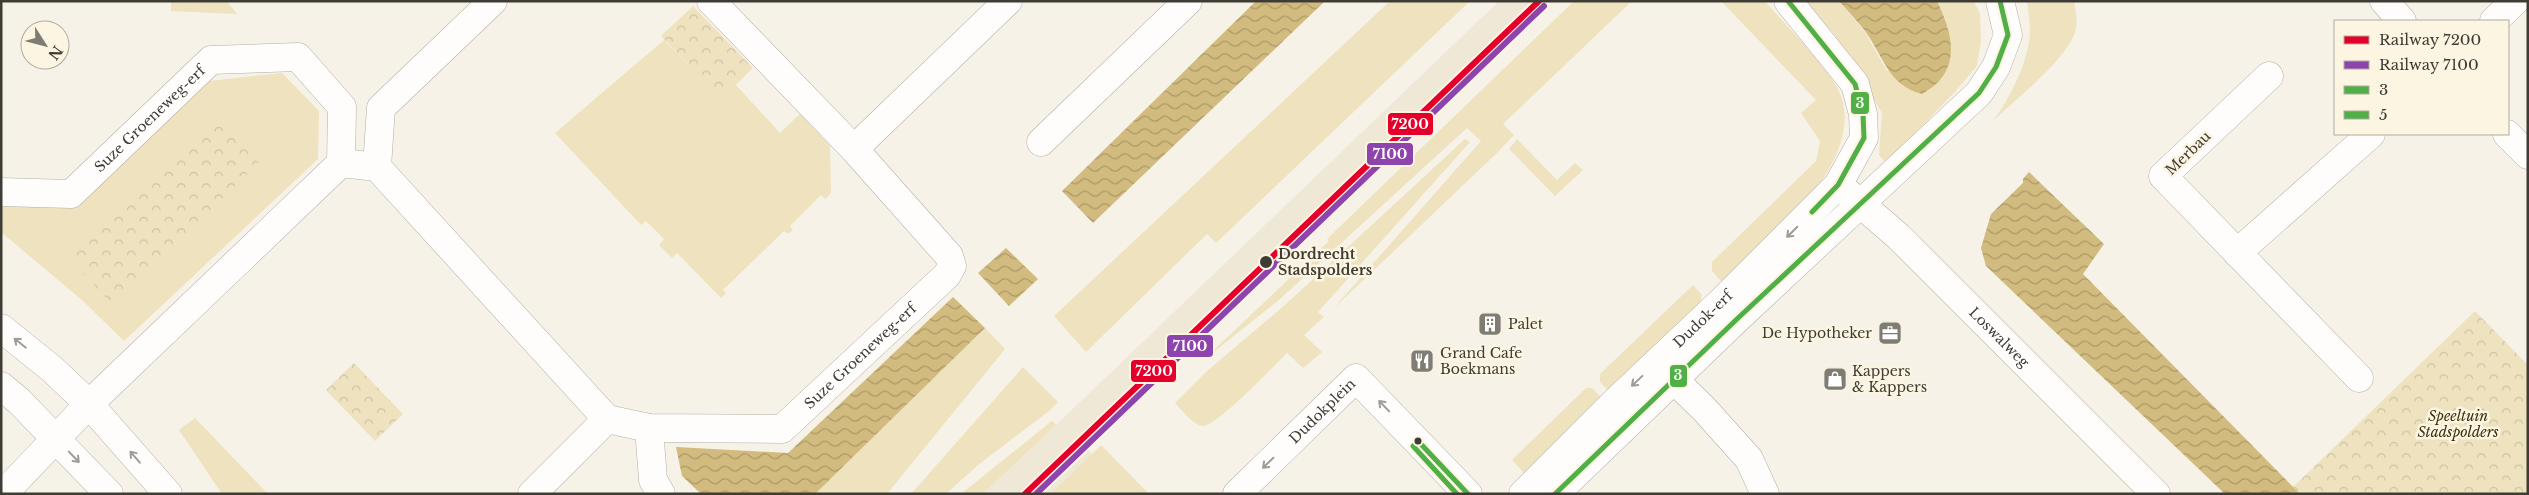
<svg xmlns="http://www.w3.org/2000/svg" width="2529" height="495" font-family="'Libre Baskerville',serif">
<defs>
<pattern id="park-crowns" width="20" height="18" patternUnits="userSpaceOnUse" patternTransform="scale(1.25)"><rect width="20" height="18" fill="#eee2bf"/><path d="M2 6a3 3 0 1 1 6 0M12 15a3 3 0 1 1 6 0" fill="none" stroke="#cdc3a5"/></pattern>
<pattern id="water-waves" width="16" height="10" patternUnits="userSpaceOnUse" patternTransform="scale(1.25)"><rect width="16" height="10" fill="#d2bb7e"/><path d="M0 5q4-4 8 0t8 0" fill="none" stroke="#ac9968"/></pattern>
</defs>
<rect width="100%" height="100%" fill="#f6f2e8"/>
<path fill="#f0e8d7" d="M 1499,1 L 1548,1 L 1085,446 L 1092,454 L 1050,494 L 961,494 L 1052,421 L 1056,425 Z"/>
<path fill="#eee2bf" d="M 171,1 L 227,1 L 237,14 L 171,11 Z
M 1390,1 L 1470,1 L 1216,243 L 1207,234 L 1086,352 L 1054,316 Z
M 1574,1 L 1632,1 L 1503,124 L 1514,135 L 1498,152 L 1333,309 L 1481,141 L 1467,128 L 1280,299 L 1200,363 L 1329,241 L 1327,239 Z
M 1721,1 L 1765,1 C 1784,24 1835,73 1842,99 C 1861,166 1770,240 1728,281 L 1721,281 L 1712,271 L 1712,262 L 1816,161 L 1820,141 L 1801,113 L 1816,100 Z
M 1804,1 L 1839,1 L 1865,32 L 1887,71 L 1946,21 L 1937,1 L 1974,1 L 1980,14 L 1981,41 L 1977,66 L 1953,94 L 1886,163 L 1879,155 L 1882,113 L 1835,35 Z
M 2027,1 L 2074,1 C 2076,12 2078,22 2075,32 C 2067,59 2015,100 1993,121 C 2010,98 2029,61 2030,32 C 2030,22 2028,11 2027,1 Z
M 664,40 L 721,98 L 736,85 L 780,133 L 800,114 L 830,146 L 831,193 L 825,199 L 821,195 L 790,226 L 793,230 L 788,234 L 784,231 L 723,290 L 726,293 L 721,298 L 677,253 L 672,258 L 659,245 L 664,239 L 646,221 L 641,225 L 555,133 Z
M 282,73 L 319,111 L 318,159 L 124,341 L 83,301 L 1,232 L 1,204 L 81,201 L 209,81 Z
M 1465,139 L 1470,142 L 1318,312 L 1324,317 L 1304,335 L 1322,352 L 1303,368 L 1287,353 C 1275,365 1215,428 1202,426 C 1192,424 1182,410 1175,403 L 1207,371 L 1285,305 Z
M 1517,139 L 1557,180 L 1575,163 L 1583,170 L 1555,196 L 1509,149 Z
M 1693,285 L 1702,295 L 1699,308 L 1611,394 L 1600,382 L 1600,374 Z
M 985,328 L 1005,349 L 887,494 L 815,494 Z
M 1023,367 L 1058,402 L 1049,411 L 978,465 L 946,494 L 911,494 Z
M 1586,388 L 1592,388 L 1604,400 L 1527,476 L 1512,460 Z
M 195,418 L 268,494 L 222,494 L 179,430 Z
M 1052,421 L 1056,425 L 982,494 L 961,494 Z
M 1101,445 L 1149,494 L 1050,494 Z"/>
<path fill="url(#park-crowns)" d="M 693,6 L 753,68 L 721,99 L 661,36 Z
M 216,118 L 259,163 L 112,304 L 69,259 Z
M 2475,311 L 2528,365 L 2528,494 L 2300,494 L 2293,487 Z
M 354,363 L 403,414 L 375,441 L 326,390 Z"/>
<path fill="url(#water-waves)" d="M 1256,1 L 1325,1 L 1093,223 L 1062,191 Z
M 1839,1 L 1937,1 C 1954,36 1962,72 1922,94 C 1889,86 1883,56 1865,31 C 1857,21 1848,11 1839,1 Z
M 2029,172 L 2104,244 L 2083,274 L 2300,494 L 2225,494 L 1986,266 L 1981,248 L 1991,214 L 2023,183 L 2023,179 Z
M 1006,248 L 1038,279 L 1009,306 L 978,273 Z
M 953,297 L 985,328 L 815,494 L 701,494 L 682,476 L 676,447 L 788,453 Z"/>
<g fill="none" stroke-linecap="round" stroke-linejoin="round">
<g stroke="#b3afa8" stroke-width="29">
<g id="minor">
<path d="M 2384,1 L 2402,21"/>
<path d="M 2494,21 L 2515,1"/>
<path d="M 2269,76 L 2163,176 L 2359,378"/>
<path d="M 2507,134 L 2528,155"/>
<path d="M 1041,142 L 1188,1"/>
<path d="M 854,149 L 1008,1"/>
<path d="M 377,167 L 381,108 L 493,1"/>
<path id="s1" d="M 1,192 L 71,194 L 211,60 L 298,57 L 342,107 L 341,163 L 377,167 L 607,419 L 649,428 L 782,429 L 947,275 L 952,266 L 949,256 L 854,149 L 711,1"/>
<path id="s2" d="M 1848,193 L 1899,237 L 2156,494"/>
<path d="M 2237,253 L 2371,134"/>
<path d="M 1,328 L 52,369 L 89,404 L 168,494"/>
<path d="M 1662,368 L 1704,409 L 1749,459 L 1765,494"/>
<path d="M 1,386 L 19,401 L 109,494"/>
<path d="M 649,428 L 653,480 L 661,494"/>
<path d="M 3,494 L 89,404 L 341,163"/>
<path d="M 532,494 L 607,419"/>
<path id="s3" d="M 1237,494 L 1356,378 L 1468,494"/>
<path id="s4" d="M 1523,494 L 1614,403 L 1721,302 L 1838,185 L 1864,138 L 1863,114 L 1855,84 L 1788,1"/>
<path d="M 1555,494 L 1737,319 L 1979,93 L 1996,67 L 2008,35 L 2000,1"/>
</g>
</g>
<use href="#minor" stroke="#fefdfc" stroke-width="28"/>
<g stroke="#fcf5e2" stroke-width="9">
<path id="bus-1" d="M 1788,1 L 1855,84 L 1863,114 L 1864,138 L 1838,185 L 1812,212
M 1418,441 L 1468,494
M 1555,494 L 1737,319 L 1979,93 L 1996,67 L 2008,35 L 2000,1"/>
</g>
<g stroke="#fcf5e2" stroke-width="9">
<path id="bus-2" d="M 1413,446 L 1457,494"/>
</g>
<use href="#bus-1" stroke="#50af46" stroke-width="5"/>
<use href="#bus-2" stroke="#50af46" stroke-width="5"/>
<g stroke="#fcf5e2" stroke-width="10">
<path id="rail-1" d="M 1025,494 L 1539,1"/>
</g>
<g stroke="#fcf5e2" stroke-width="10">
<path id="rail-2" d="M 1036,494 L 1544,6"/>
</g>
<use href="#rail-1" stroke="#e4002b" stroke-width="6"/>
<use href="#rail-2" stroke="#8e44ad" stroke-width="6"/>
</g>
<defs><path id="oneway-shaft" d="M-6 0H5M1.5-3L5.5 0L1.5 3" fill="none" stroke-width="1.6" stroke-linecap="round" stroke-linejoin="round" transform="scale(1.25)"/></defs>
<g stroke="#9e9c98">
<use href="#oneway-shaft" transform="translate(1792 232) rotate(135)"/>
<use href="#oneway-shaft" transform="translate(20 343) rotate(-141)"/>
<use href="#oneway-shaft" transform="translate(1637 381) rotate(137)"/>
<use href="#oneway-shaft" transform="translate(1384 406) rotate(-134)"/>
<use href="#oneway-shaft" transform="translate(74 457) rotate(46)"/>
<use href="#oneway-shaft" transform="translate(135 457) rotate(-131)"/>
<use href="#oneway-shaft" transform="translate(1268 463) rotate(136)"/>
</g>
<defs>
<g id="building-square" transform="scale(1.25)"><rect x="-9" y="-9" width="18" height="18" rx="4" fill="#7f7c74" stroke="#fcf5e2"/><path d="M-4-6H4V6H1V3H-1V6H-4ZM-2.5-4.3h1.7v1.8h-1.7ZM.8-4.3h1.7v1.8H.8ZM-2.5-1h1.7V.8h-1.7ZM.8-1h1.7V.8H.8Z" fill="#fff"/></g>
<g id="office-square" transform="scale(1.25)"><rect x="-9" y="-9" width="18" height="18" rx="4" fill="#7f7c74" stroke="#fcf5e2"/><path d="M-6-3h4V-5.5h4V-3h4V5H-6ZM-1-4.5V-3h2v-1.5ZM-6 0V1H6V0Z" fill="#fff"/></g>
<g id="restaurant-square" transform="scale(1.25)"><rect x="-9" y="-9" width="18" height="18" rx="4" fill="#7f7c74" stroke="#fcf5e2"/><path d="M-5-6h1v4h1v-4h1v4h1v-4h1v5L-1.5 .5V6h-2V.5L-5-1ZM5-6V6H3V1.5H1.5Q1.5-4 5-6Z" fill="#fff"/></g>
<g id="shop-square" transform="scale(1.25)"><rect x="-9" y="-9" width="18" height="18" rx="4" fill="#7f7c74" stroke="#fcf5e2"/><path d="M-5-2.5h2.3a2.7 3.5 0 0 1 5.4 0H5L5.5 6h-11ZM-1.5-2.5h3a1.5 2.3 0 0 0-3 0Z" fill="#fff"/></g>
</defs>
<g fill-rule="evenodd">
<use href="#building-square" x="1490" y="324"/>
<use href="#office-square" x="1890" y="333"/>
<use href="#restaurant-square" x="1422" y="361"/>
<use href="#shop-square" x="1835" y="379"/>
</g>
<g fill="#3f3c35" stroke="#fcf5e2" stroke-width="2">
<circle cx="1266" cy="262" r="7"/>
<circle cx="1418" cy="441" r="4.5"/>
</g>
<g text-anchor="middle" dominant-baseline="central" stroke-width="5" stroke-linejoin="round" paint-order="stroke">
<g font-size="14" fill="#3f3c35" stroke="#fcf5e2">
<text stroke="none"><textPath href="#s1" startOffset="179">Suze Groeneweg-erf</textPath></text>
<text transform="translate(2188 153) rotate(-44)">Merbau</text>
<text stroke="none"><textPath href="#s4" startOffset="251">Dudok-erf</textPath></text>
<text stroke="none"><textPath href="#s2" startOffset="209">Loswalweg</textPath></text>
<text stroke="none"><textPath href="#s1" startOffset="1134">Suze Groeneweg-erf</textPath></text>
<text stroke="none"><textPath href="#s3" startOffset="119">Dudokplein</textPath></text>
</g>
<g font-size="14" font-weight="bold" fill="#3f3c35" stroke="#fcf5e2" text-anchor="start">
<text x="1278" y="254">Dordrecht<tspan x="1278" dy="16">Stadspolders</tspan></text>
</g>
<g font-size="14" fill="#3f3c35" stroke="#fcf5e2" text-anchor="start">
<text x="1508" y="324">Palet</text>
<text x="1872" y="333" text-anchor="end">De Hypotheker</text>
<text x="1440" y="353">Grand Cafe<tspan x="1440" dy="16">Boekmans</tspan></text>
<text x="1852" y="371">Kappers<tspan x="1852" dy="16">&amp; Kappers</tspan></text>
</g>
<g font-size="14" font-style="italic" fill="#3d300b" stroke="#fcf5e2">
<text x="2458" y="416">Speeltuin<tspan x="2458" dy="16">Stadspolders</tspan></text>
</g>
</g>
<g stroke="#fcf5e2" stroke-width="2">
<rect x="1850" y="91" width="20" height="24" rx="5" fill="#50af46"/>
<rect x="1387" y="112" width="47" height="24" rx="5" fill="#e4002b"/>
<rect x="1366" y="142" width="48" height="24" rx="5" fill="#8e44ad"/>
<rect x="1166" y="334" width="48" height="24" rx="5" fill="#8e44ad"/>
<rect x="1130" y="359" width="47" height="24" rx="5" fill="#e4002b"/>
<rect x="1669" y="364" width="19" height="24" rx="5" fill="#50af46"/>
</g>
<g font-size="14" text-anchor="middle" font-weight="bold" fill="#fff">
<text x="1860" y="108">3</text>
<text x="1410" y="129">7200</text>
<text x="1390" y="159">7100</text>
<text x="1190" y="351">7100</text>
<text x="1154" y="376">7200</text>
<text x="1678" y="380">3</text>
</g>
<rect width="2529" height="495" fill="none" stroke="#3f3c35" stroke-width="5"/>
<rect x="2334" y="20" width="175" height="115" fill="#fcf5e2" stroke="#b0ab9d"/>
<rect x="2344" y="36" width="25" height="8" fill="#e4002b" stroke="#b0ab9d"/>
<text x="2379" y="45" font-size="15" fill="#3f3c35">Railway 7200</text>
<rect x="2344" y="61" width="25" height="8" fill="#8e44ad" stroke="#b0ab9d"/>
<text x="2379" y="70" font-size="15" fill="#3f3c35">Railway 7100</text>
<rect x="2344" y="86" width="25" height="8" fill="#50af46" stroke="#b0ab9d"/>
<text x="2379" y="95" font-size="15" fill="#3f3c35">3</text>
<rect x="2344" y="111" width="25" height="8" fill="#50af46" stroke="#b0ab9d"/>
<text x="2379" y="120" font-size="15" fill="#3f3c35">5</text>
<g transform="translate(45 45) rotate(126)"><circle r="24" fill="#fcf5e2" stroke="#b0ab9d"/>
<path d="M0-4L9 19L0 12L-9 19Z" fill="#7f7c74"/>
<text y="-8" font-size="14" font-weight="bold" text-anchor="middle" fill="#3f3c35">N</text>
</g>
</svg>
